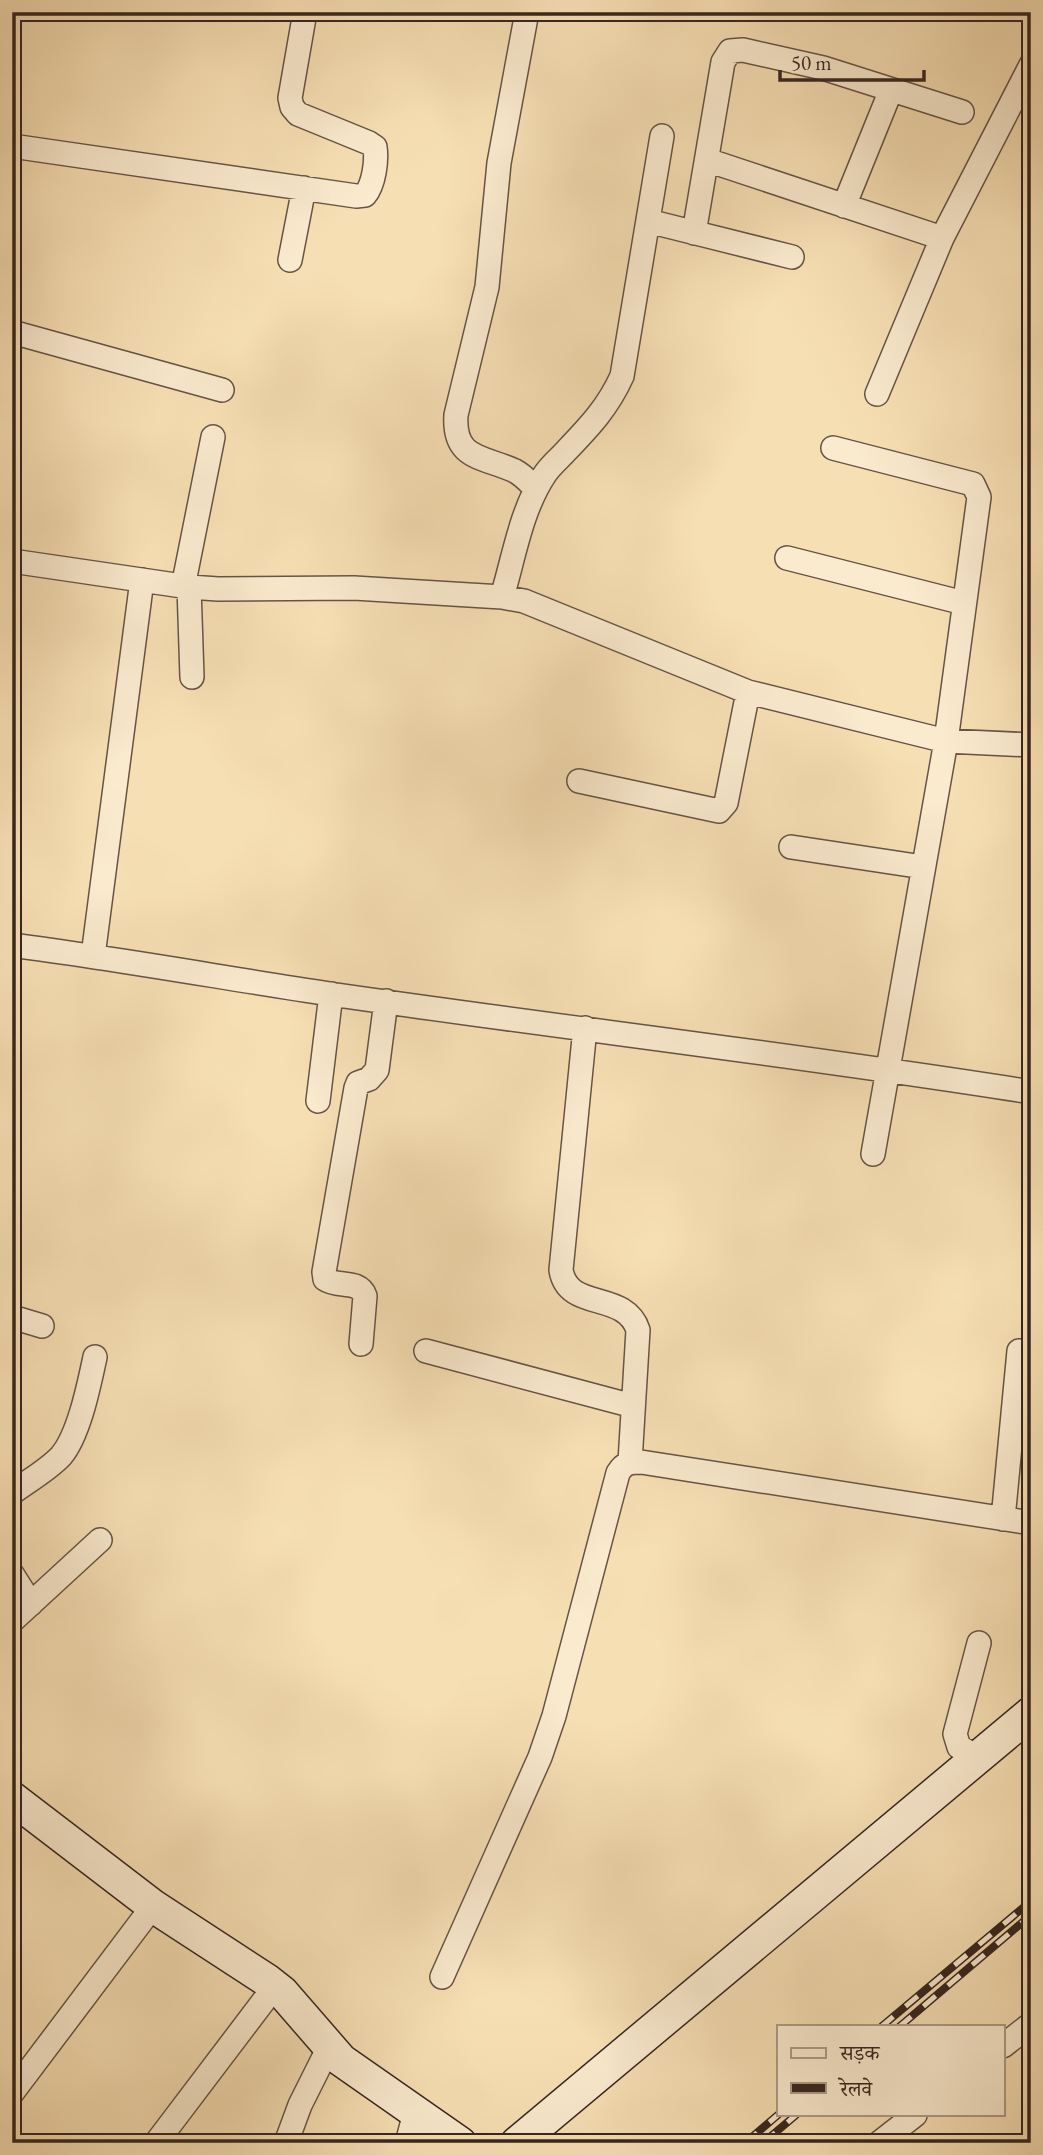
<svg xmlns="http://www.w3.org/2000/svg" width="1043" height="2155" font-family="'EB Garamond','Noto Serif Devanagari',serif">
<rect width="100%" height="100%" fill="#f7dfb4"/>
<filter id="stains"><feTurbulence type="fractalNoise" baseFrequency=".00286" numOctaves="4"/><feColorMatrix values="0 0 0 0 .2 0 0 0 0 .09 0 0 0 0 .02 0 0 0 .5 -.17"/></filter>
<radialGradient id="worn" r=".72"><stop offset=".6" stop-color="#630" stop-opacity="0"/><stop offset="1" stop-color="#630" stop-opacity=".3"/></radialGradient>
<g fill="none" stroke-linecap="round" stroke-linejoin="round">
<g stroke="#665445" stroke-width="26">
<path id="street" d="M 527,12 L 499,163 L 487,287 L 456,415 C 453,460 483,456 515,471 C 523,475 530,483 536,489
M 12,146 L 356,196 L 365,195 C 374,184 377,161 375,147 L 369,143 L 298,114 L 292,107 L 290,98 L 305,12
M 707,160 L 942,238
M 844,206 L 891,90
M 648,221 L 792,257
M 694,233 L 723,62 L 730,51 L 743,50 L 823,68 L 962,112
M 290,260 L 304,188
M 12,332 L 222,390
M 877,394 L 942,238 L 1031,65
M 833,448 L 965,482 L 973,484 L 979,497 L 946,741 L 873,1154
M 787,558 L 964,603
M 12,561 L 189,587 L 218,589 L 354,588 L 502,597 L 524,601 L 748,692 L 946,741 L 1031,745
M 183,587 L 213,437
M 189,587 L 192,677
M 502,597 C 514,557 521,510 545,474 C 551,465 560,458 567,450 C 590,426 608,407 622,376 L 662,136
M 579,781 L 719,811 L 726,803 L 748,692
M 791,847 L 923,867
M 12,945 C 119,959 224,978 330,994 C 564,1028 798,1055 1031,1092
M 93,956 L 142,580
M 585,1028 L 561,1270 C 568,1312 625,1290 638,1330 L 630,1462
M 318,1101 L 331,994
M 12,1317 L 42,1326
M 361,1344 L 365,1296 C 359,1279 338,1288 325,1279 L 324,1272 L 356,1088 L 358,1083 L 369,1079 L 377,1070 L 386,1001
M 426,1351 L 633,1406
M 12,1493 C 28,1481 48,1470 61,1456 C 79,1435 89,1385 95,1357
M 1003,1519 L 1019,1351
M 12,1574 L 31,1604
M 12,1621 L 100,1540
M 978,1757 L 959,1747 L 955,1734 L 979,1643
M 442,1977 L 540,1757 L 554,1716 L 618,1473 C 624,1463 629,1462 641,1462 L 1031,1523
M 1003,2046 L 1031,2024
M 12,2093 L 153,1906
M 156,2143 L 275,1986
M 286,2143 L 300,2105 L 329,2047
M 407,2143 L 415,2113
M 879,2143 L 915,2115"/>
</g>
<g stroke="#362620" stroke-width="35">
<path id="secondary" d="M 12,1798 L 153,1906 L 268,1981 L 282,1992 L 341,2060 L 460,2143
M 517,2143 L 1031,1713"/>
</g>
<use href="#street" stroke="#faeace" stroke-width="23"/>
<use href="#secondary" stroke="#faeace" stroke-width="32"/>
<g stroke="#362620" stroke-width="8">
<path id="rail" d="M 881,2027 L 1031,1901
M 899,2027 L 1031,1915
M 745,2143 L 779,2114
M 763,2143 L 796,2115"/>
</g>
<use href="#rail" stroke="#faeace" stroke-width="5" stroke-dasharray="16" stroke-linecap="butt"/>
</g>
<rect width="1043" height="2155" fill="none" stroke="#f7dfb4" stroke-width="42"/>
<rect x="14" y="14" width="1015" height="2127" fill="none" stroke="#362620" stroke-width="3.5"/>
<rect x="21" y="21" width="1001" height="2113" fill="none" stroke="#362620" stroke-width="2"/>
<rect x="777" y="2025" width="228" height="91" fill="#faeace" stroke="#ac9c88" stroke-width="2"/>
<rect x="791" y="2048" width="35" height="10" fill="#faeace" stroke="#ac9c88" stroke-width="2"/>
<text x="840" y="2060" font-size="21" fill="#362620">सड़क</text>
<rect x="791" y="2083" width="35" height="10" fill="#362620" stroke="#ac9c88" stroke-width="2"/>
<text x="840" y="2096" font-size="21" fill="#362620">रेलवे</text>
<path d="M780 70v10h144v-10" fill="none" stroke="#362620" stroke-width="3.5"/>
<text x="791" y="70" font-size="21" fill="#362620" stroke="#faeace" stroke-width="5" paint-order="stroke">50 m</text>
<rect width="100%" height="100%" filter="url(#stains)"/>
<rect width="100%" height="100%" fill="url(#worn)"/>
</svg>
